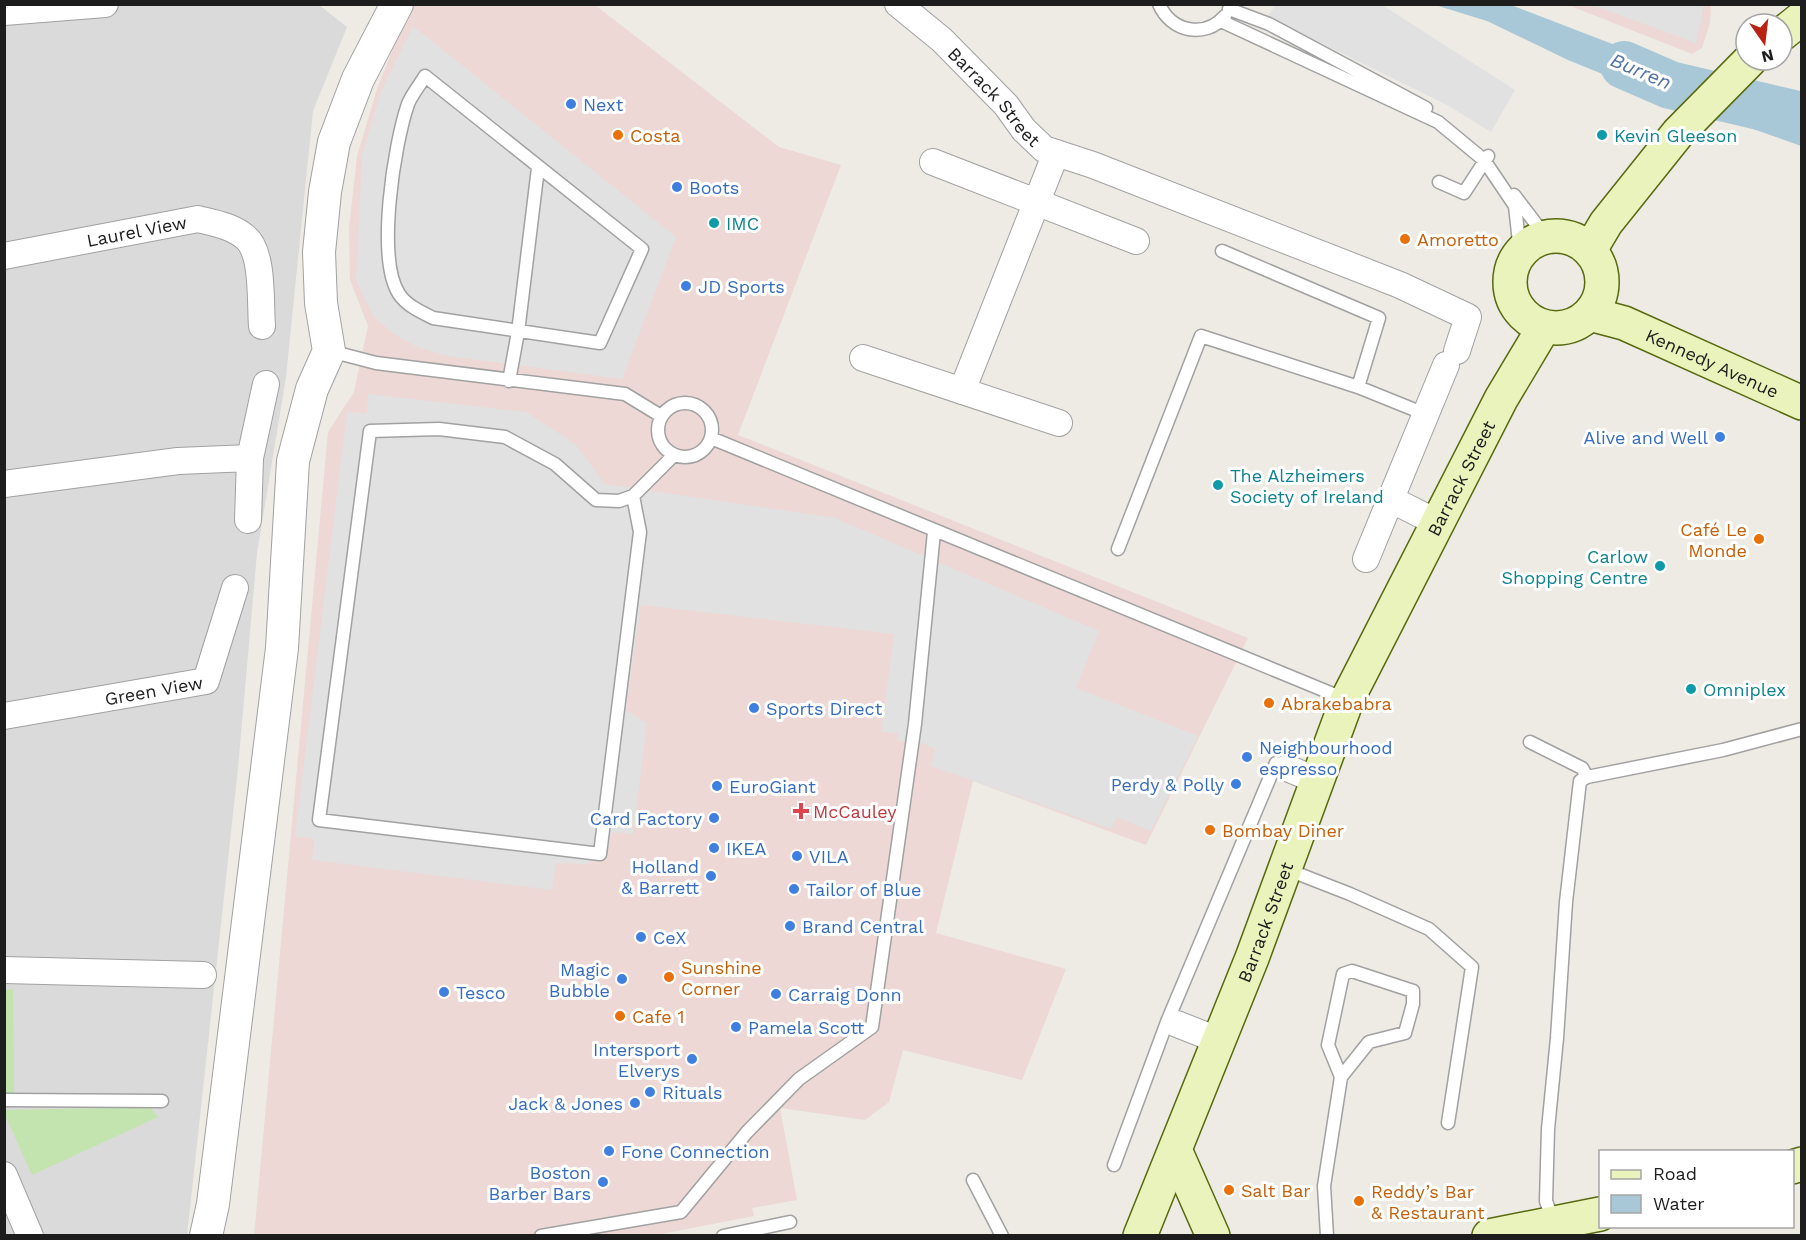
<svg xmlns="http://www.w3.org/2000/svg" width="1806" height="1240" font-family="'Work Sans',sans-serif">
<rect width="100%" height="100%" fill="#edebe4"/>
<path fill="#dbdada" d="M 5,5 L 319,5 L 347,27 L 313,111 L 286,377 L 257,553 L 238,768 L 187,1236 L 5,1236 Z"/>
<path fill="#edd8d5" d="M 413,5 L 595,5 L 779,147 L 841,165 L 738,435 L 1248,638 L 1146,845 L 973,781 L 936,933 L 1066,969 L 1022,1080 L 903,1050 L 889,1102 L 865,1120 L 780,1108 L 797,1200 L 752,1208 L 754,1216 L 651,1236 L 254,1236 L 328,432 L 354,392 L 368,326 L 350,280 L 349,228 L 357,156 L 377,89 L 408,11 Z
M 1568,5 L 1711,5 L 1710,23 L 1702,48 L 1692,54 Z"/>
<path fill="#c3e3af" d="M 13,989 L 14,1095 L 5,1096 L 4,990 Z
M 150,1107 L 158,1117 L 32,1175 L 5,1115 L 4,1110 Z"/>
<path fill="#e1e1e1" d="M 1275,5 L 1382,5 L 1515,90 L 1491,132 L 1447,105 L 1268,17 Z
M 1592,5 L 1704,5 L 1696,43 Z
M 413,26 L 676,237 L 622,379 L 447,356 L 417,347 L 394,334 L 373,316 L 356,280 L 362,155 L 382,89 Z
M 368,394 L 526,412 L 575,444 L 605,484 L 835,518 L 1099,631 L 1076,688 L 1198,736 L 1151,831 L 1117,817 L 1111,829 L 931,766 L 935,749 L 922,743 L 897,741 L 898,733 L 881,732 L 894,634 L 641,605 L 626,710 L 647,723 L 633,834 L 612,832 L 606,857 L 585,864 L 556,863 L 552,890 L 312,860 L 314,839 L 295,836 L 347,412 L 367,413 Z"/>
<path fill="#a9c8d7" d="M 1435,5 L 1511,5 L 1641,55 L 1659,67 L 1686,71 L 1698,75 L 1671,102 L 1568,60 L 1487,21 Z
M 1778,91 L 1801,100 L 1801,146 L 1742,125 L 1768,95 Z"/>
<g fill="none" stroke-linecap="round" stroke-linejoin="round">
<path stroke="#a9c8d7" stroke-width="48" d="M 1624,65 L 1670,85 L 1802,116"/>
<g stroke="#a1a1a1" stroke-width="15">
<path id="service" d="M 1159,4 C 1171,32 1205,39 1225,16
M 1229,9 L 1269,24 L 1426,108
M 1221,21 L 1438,122 L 1484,160 L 1515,206 L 1520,251
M 425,76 L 642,249 L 600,343 L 433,318 C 421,312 407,306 399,294 C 376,258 394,145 408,104 C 412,94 420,85 425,76 Z
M 1439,182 L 1464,193 L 1488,156
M 1514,195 L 1546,237
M 1222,251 L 1379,318 L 1358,387
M 330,351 L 376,363 L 625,394 L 661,416
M 509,381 L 518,332 L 538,168
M658 430a27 27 0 1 1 54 0a27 27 0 1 1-54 0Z
M 439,429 L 505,437 L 555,464 L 596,500 L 619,501 L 633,496 L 640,532 L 600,854 L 319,820 L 370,431 Z
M 711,438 L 1345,699
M 633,496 L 674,455
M 1118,549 L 1201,336 L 1358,387 L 1425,414
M 1530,742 L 1582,768 L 1587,777
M 1286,869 L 1350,894 L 1429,929 L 1472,967 L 1448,1123
M 4,1100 L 162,1101
M 1114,1165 L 1167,1022 L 1276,763 L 1287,768
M 973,1180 L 1002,1236
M 1553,1221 L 1546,1201 L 1548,1129 L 1557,1038 L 1566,902 L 1580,781 L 1587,777 L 1723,750 L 1802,729
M 541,1236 L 681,1212 L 747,1132 L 799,1079 L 872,1027 L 915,724 L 934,532
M 723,1236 L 790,1222
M 1327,1236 L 1324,1186 L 1341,1077 L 1328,1045 L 1343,974 L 1352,971 L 1413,991 L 1413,1004 L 1405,1033 L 1369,1042 L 1341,1077"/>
</g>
<g stroke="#a1a1a1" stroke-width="28">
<g id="minor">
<path id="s1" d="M 898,4 L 942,40 L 1006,105 L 1024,130 L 1044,149 L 1093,165 L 1400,285 L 1468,317 L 1457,351"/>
<path d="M 4,12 L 105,4"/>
<path d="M 933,162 L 1136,241"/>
<path id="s2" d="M 4,256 L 198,219 C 214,223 232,226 245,237 C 264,252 260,302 262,326"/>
<path d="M 863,358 L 1059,423"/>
<path d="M 962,391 L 1056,153"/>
<path d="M 250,458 L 266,384"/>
<path d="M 4,484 L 178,461 L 250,458 L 248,520"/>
<path d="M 1390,499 L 1438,523"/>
<path d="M 1366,559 L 1446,365"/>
<path id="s3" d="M 4,716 L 206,681 L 235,588"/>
<path d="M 1287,768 L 1316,780"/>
<path d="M 4,970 L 203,975"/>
<path d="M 1177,1024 L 1220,1041"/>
<path d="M 4,1175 L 30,1236"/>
</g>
</g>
<g stroke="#a1a1a1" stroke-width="34">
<path id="tertiary" d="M 206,1236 L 213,1204 L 282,648 L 293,461 L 312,389 L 329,351 L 321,303 L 319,252 L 325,192 L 334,142 L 358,79 L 397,4"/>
</g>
<g stroke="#576a0f" stroke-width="36">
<g id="secondary">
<path d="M 1782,34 L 1802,18"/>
<circle cx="1556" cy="282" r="46"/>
<path d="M 1590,250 L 1606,223 L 1678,133 L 1750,60"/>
<path id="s4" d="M 1590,314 L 1624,323 L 1802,403"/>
<path d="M 1176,1152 L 1213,1236"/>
<path d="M 1792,1167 L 1802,1164"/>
<path id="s5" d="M 1140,1236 L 1252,958 L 1347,700 L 1501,399 L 1544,327"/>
<path d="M 1489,1236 L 1600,1214"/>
</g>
</g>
<use href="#service" stroke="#fff" stroke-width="12"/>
<use href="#minor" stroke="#fff" stroke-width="26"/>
<use href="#tertiary" stroke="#fff" stroke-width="32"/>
<use href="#secondary" stroke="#ebf3bd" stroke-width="33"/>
</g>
<g fill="#3f7fe0" stroke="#fff" stroke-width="2">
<circle cx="571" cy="104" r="6"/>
<circle cx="677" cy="187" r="6"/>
<circle cx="686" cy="286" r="6"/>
<circle cx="1720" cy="437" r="6"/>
<circle cx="754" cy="708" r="6"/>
<circle cx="1247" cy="757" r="6"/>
<circle cx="1236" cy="784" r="6"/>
<circle cx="717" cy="786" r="6"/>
<circle cx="714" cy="818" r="6"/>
<circle cx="714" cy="848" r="6"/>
<circle cx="797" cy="856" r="6"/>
<circle cx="711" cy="876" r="6"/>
<circle cx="794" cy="889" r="6"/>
<circle cx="790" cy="926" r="6"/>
<circle cx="641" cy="937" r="6"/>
<circle cx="622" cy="979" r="6"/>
<circle cx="444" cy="992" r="6"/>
<circle cx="776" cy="994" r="6"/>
<circle cx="736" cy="1027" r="6"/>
<circle cx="692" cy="1059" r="6"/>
<circle cx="650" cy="1092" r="6"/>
<circle cx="635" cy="1103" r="6"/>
<circle cx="609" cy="1151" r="6"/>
<circle cx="603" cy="1182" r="6"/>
</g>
<g fill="#e8710a" stroke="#fff" stroke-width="2">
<circle cx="618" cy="135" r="6"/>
<circle cx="1405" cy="239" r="6"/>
<circle cx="1759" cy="539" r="6"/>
<circle cx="1269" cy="703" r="6"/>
<circle cx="1210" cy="830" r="6"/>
<circle cx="669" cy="977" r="6"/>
<circle cx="620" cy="1016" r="6"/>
<circle cx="1229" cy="1190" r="6"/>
<circle cx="1359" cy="1201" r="6"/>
</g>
<g fill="#0f9aa8" stroke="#fff" stroke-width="2">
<circle cx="1602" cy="135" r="6"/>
<circle cx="714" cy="223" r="6"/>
<circle cx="1218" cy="485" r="6"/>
<circle cx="1660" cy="566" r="6"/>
<circle cx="1691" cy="689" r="6"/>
</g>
<path fill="#e0444e" stroke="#fff" stroke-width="2" d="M798 802h6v6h6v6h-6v6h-6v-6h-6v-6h6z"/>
<g text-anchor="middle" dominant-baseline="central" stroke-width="6" stroke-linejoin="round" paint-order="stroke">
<g font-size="18" fill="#1d1d1d" stroke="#fff">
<text stroke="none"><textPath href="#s1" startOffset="134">Barrack Street</textPath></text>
<text stroke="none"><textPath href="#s2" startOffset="135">Laurel View</textPath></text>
<text stroke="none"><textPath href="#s4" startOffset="132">Kennedy Avenue</textPath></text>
<text stroke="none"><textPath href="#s5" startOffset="824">Barrack Street</textPath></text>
<text stroke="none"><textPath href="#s3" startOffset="152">Green View</textPath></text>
<text stroke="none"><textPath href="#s5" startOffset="338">Barrack Street</textPath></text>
</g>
<g font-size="18" fill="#366cbe" stroke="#fff" text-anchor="start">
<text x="583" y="104">Next</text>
<text x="689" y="187">Boots</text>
<text x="698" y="286">JD Sports</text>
<text x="1708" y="437" text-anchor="end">Alive and Well</text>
<text x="766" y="708">Sports Direct</text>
<text x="1259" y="747">Neighbourhood<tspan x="1259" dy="21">espresso</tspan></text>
<text x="1224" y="784" text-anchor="end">Perdy &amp; Polly</text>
<text x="729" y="786">EuroGiant</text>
<text x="702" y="818" text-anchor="end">Card Factory</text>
<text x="726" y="848">IKEA</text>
<text x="809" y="856">VILA</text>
<text x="699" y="866" text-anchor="end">Holland<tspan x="699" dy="21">&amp; Barrett</tspan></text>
<text x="806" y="889">Tailor of Blue</text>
<text x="802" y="926">Brand Central</text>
<text x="653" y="937">CeX</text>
<text x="610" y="969" text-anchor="end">Magic<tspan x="610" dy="21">Bubble</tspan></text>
<text x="456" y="992">Tesco</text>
<text x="788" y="994">Carraig Donn</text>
<text x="748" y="1027">Pamela Scott</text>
<text x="680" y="1049" text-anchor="end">Intersport<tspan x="680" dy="21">Elverys</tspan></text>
<text x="662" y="1092">Rituals</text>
<text x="623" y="1103" text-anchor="end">Jack &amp; Jones</text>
<text x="621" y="1151">Fone Connection</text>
<text x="591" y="1172" text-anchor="end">Boston<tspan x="591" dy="21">Barber Bars</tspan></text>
</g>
<g font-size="18" fill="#c56008" stroke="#fff" text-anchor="start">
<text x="630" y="135">Costa</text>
<text x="1417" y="239">Amoretto</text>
<text x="1747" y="529" text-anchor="end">Café Le<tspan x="1747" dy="21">Monde</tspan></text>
<text x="1281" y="703">Abrakebabra</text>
<text x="1222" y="830">Bombay Diner</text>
<text x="681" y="967">Sunshine<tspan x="681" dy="21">Corner</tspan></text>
<text x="632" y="1016">Cafe 1</text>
<text x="1241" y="1190">Salt Bar</text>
<text x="1371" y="1191">Reddy’s Bar<tspan x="1371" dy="21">&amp; Restaurant</tspan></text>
</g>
<g font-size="18" fill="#0d838f" stroke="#fff" text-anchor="start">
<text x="1614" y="135">Kevin Gleeson</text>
<text x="726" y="223">IMC</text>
<text x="1230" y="475">The Alzheimers<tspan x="1230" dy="21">Society of Ireland</tspan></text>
<text x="1648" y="556" text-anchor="end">Carlow<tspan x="1648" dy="21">Shopping Centre</tspan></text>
<text x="1703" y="689">Omniplex</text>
</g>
<g font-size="18" fill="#be3a42" stroke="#fff" text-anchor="start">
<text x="813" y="811">McCauley</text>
</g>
<g font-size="20" font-style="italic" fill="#5373a4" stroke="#fff">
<text transform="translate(1641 71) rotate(23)">Burren</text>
</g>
</g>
<rect width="1806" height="1240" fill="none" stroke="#1d1d1d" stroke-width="12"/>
<rect x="1599" y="1150" width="195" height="78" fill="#ffffff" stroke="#a5a5a5" stroke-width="1.5"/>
<rect x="1611" y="1170" width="30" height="9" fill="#ebf3bd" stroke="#a5a5a5" stroke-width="1.5"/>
<text x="1653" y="1180" font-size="18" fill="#1d1d1d">Road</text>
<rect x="1611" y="1195" width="30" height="18" fill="#a9c8d7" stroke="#a5a5a5" stroke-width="1.5"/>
<text x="1653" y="1210" font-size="18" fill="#1d1d1d">Water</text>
<g transform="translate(1764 42) rotate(166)"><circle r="28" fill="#ffffff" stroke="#a5a5a5" stroke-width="1.5"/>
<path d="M0-4.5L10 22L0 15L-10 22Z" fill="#b82313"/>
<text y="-9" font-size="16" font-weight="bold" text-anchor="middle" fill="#1d1d1d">N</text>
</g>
</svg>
